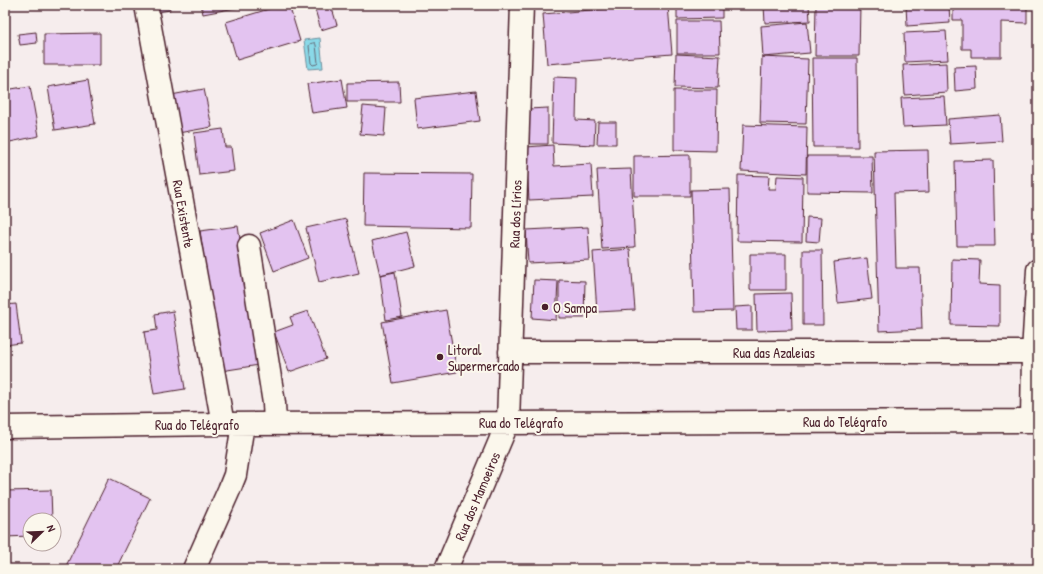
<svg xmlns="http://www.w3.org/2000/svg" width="1043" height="574" font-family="'Patrick Hand',sans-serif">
<rect width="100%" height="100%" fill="#f6eded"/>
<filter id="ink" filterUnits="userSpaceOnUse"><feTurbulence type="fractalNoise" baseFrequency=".025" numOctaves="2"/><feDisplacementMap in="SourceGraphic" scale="8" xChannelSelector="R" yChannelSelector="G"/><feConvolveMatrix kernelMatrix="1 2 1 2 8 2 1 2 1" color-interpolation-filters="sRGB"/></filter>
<g filter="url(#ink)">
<path fill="#8ad9e8" stroke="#708f9c" d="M 320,38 L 323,68 L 308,69 L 304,40 Z"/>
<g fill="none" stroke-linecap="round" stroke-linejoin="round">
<path stroke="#646977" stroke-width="1" d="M 315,43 L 316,45 L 318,63 L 317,64 L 313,65 L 311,63 L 309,46 L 310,44 Z"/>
</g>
<path fill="#e3c3f0" stroke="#4a1f2b" d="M 157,5 L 169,5 L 170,10 L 158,12 Z
M 201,5 L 251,5 L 203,14 Z
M 282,5 L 289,5 L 300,41 L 237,60 L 226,22 Z
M 316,5 L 331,5 L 337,25 L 321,30 L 314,6 Z
M 627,5 L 668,5 L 672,54 L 547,64 L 543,14 L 627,7 Z
M 677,5 L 722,5 L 722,18 L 677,19 Z
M 764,5 L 809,5 L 810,21 L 765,23 Z
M 816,5 L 860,5 L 859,56 L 815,56 Z
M 906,5 L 949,5 L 950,23 L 907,26 Z
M 953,5 L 1027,5 L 1027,23 L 1001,22 L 1001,57 L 971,57 L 971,49 L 962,49 L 962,20 L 953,20 Z
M 677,21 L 719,21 L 720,53 L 677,53 Z
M 807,22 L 810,53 L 763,57 L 761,26 Z
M 946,31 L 948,60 L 905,62 L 904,33 Z
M 36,32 L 37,43 L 20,45 L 18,34 Z
M 100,33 L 100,65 L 44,65 L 44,34 Z
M 676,54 L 720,56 L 718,88 L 675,87 Z
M 762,57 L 808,59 L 806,124 L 760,123 Z
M 812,58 L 857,58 L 858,147 L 813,147 Z
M 946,63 L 947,92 L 905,95 L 903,65 Z
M 976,66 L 977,89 L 955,91 L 954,67 Z
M 554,77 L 577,78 L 576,120 L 595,121 L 594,145 L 552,143 Z
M 342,79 L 347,108 L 312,113 L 307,84 Z
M 88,80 L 95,124 L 55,130 L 48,87 Z
M 399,82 L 400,102 L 347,102 L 347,83 Z
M 30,86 L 39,136 L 5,143 L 5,90 Z
M 204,89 L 212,127 L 178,133 L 171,95 Z
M 674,90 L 717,90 L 716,151 L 674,150 Z
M 476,91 L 480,121 L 417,129 L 414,98 Z
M 944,96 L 946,125 L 903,127 L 901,98 Z
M 363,106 L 386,108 L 384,136 L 360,134 Z
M 548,108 L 548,144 L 529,144 L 528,109 Z
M 1000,115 L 1002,141 L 950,144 L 948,119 Z
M 598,122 L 616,122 L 616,144 L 597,144 Z
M 743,125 L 807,127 L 806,174 L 741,171 Z
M 223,129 L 225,147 L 231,147 L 234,171 L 199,175 L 194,133 Z
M 553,145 L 554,166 L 591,164 L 593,197 L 529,200 L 526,147 Z
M 928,150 L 929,192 L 894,193 L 896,268 L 920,268 L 922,329 L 879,331 L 874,151 Z
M 690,155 L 690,196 L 634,196 L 634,156 Z
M 807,156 L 872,156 L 873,193 L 807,192 Z
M 993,160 L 995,246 L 957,246 L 955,161 Z
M 631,169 L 635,247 L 602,249 L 597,170 Z
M 364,173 L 472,174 L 471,228 L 363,226 Z
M 738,175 L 769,176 L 768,189 L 776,189 L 777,176 L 803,177 L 802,242 L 737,241 Z
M 730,189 L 733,311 L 694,312 L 691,190 Z
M 807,217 L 821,218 L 819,242 L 806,241 Z
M 346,219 L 359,273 L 319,282 L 306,228 Z
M 294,220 L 308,258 L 274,271 L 260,233 Z
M 238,226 L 259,365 L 221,371 L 200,231 Z
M 588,227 L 590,260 L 528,263 L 526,230 Z
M 406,232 L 415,266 L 380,275 L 372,241 Z
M 630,249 L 635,310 L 597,312 L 593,252 Z
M 803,250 L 822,250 L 823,325 L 803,325 Z
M 750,254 L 786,254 L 786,290 L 750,290 Z
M 867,258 L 872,299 L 838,303 L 834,262 Z
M 952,259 L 980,260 L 979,284 L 1000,285 L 1000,326 L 951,325 Z
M 395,272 L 402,317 L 386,320 L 380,275 Z
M 534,280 L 558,281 L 556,320 L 532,318 Z
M 559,280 L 585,281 L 584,318 L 559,318 Z
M 791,293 L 792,330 L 757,331 L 756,294 Z
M 16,304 L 21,343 L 5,345 L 5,305 Z
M 752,306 L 752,330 L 736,330 L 735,307 Z
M 446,310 L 457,372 L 393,383 L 382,322 Z
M 173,311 L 185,389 L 154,394 L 144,332 L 157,330 L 155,314 Z
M 308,311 L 326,359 L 289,372 L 274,332 L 293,325 L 290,317 Z
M 109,478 L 150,498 L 116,569 L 67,569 L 65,568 Z
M 51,490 L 52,520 L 30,520 L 30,536 L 5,537 L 5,491 Z"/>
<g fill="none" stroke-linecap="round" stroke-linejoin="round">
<g stroke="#4a1f2b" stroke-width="25">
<path id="minor" d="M 146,5 L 223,424
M 249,246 L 274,403 L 275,424
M 510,352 L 1038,352
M 1032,421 L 1033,353 L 1038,270
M 5,427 L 223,424 L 1038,421
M 194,569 L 229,490 L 235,475 L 243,424
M 446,569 L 508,422 L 522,5"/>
</g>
<use href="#minor" stroke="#fbf7ec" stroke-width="22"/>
</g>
</g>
<g fill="#4a1f2b" stroke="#fbf7ec" stroke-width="1.5">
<circle cx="545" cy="307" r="4"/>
<circle cx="440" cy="357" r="4"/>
</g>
<g text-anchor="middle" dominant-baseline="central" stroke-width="4" stroke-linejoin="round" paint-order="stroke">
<g font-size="14" fill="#4a1f2b" stroke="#fbf7ec">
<text transform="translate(184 214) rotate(80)">Rua Existente</text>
<text transform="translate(515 214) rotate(-88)">Rua dos Lírios</text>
<text x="774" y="352">Rua das Azaleias</text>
<text x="845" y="421">Rua do Telégrafo</text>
<text x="521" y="422">Rua do Telégrafo</text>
<text x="197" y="424">Rua do Telégrafo</text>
<text transform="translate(477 496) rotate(-67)">Rua dos Mamoeiros</text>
</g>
<g font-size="14" fill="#4a1f2b" stroke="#fbf7ec" text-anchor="start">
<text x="553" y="307">O Sampa</text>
<text x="448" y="349">Litoral<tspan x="448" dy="16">Supermercado</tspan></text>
</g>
</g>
<rect width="1043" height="574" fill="none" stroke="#fbf7ec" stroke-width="20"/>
<rect x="10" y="10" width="1023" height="554" fill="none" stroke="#4a1f2b" stroke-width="1.5" filter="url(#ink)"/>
<g transform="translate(42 532) rotate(67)"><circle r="19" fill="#fbf7ec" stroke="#b4a19f"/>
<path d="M0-3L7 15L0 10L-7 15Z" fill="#4a1f2b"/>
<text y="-6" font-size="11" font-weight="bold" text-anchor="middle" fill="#4a1f2b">N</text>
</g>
</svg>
